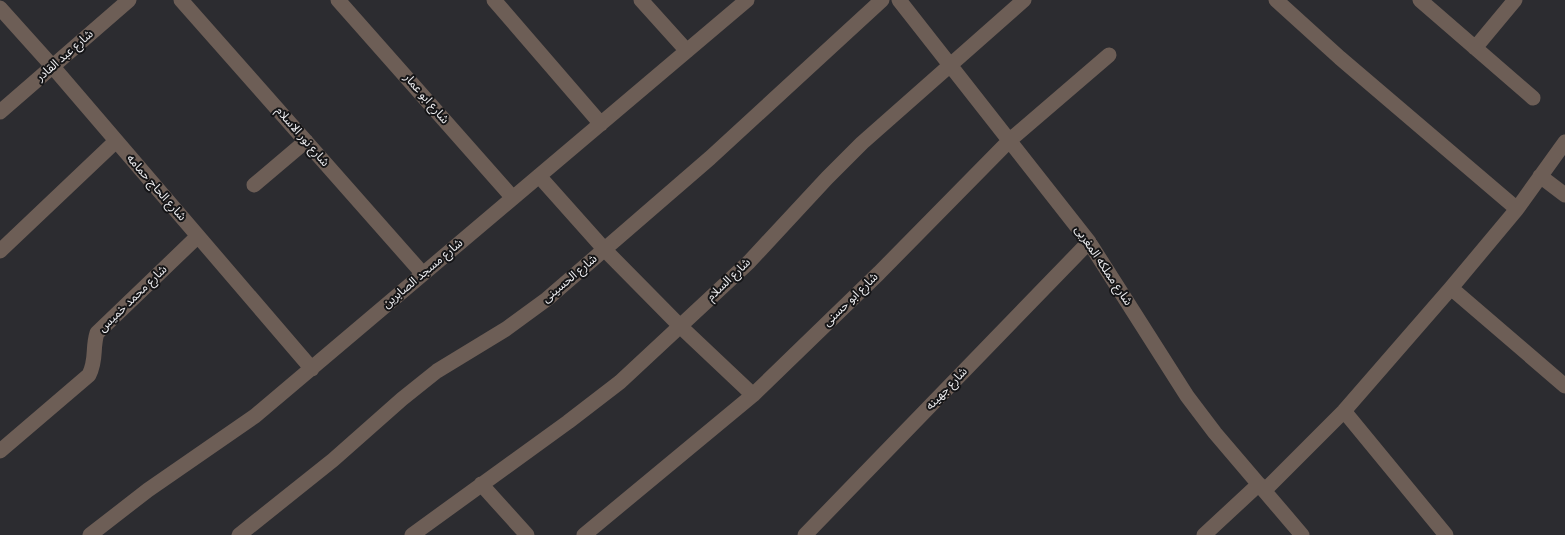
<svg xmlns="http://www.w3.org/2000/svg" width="1565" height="535" font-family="Overpass,'Noto Sans Arabic',sans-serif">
<rect width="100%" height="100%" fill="#2c2c30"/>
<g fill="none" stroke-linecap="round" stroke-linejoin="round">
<path stroke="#6d5e56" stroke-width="15" d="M 181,0 L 423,274
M 338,0 L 513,198
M 494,0 L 601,124
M 641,0 L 687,51
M 899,0 L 1089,242 L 1187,396 L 1215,433 L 1302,535
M 1276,0 L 1340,58 L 1517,209
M 1420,0 L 1533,98
M 0,8 L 53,67 L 312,369
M 1475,48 L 1515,0
M 0,112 L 129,0
M 539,176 L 605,250 L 681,327 L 753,395
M 1540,176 L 1565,195
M 254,185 L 306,141
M 0,251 L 116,141
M 1451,288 L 1565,386
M 1344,411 L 1446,535
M 0,451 L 89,375 C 97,359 92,349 97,333 L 198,236
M 481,484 L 527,535
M 1265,490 L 1344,411 L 1451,288 L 1517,209 L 1565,142
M 90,535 L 148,490 L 255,416 L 747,0
M 239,535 L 333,460 L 402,399 L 437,371 L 506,329 L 547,299 L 710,158 L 882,0
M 412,535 L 568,422 L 620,382 L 749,262 L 827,178 L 862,143 L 1024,0
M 584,535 L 753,395 L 879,273 L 1010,140 L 1109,55
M 805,535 L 1089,242
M 1204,535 L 1259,484"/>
</g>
<g text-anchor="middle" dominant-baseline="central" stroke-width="4" stroke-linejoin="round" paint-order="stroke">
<g font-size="12" fill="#eeeef1" stroke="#151517">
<text transform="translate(65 56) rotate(-41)">شارع عبد القادر</text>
<text transform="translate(426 99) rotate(49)">شارع ابو عمار</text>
<text transform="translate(302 137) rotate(49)">شارع نور الاسلام</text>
<text transform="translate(156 188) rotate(49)">شارع الحاج حمامه</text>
<text transform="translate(1103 266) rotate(56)">شارع مملكه المغربى</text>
<text transform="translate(423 274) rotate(-40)">شارع مسجد الصابرين</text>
<text transform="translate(570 279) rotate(-40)">شارع الحسينى</text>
<text transform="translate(729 280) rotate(-44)">شارع السلام</text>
<text transform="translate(133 299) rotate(-44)">شارع محمد خميس</text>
<text transform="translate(851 300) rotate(-44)">شارع ابو حسنى</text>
<text transform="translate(947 389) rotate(-46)">شارع جهينه</text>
</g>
</g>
</svg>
